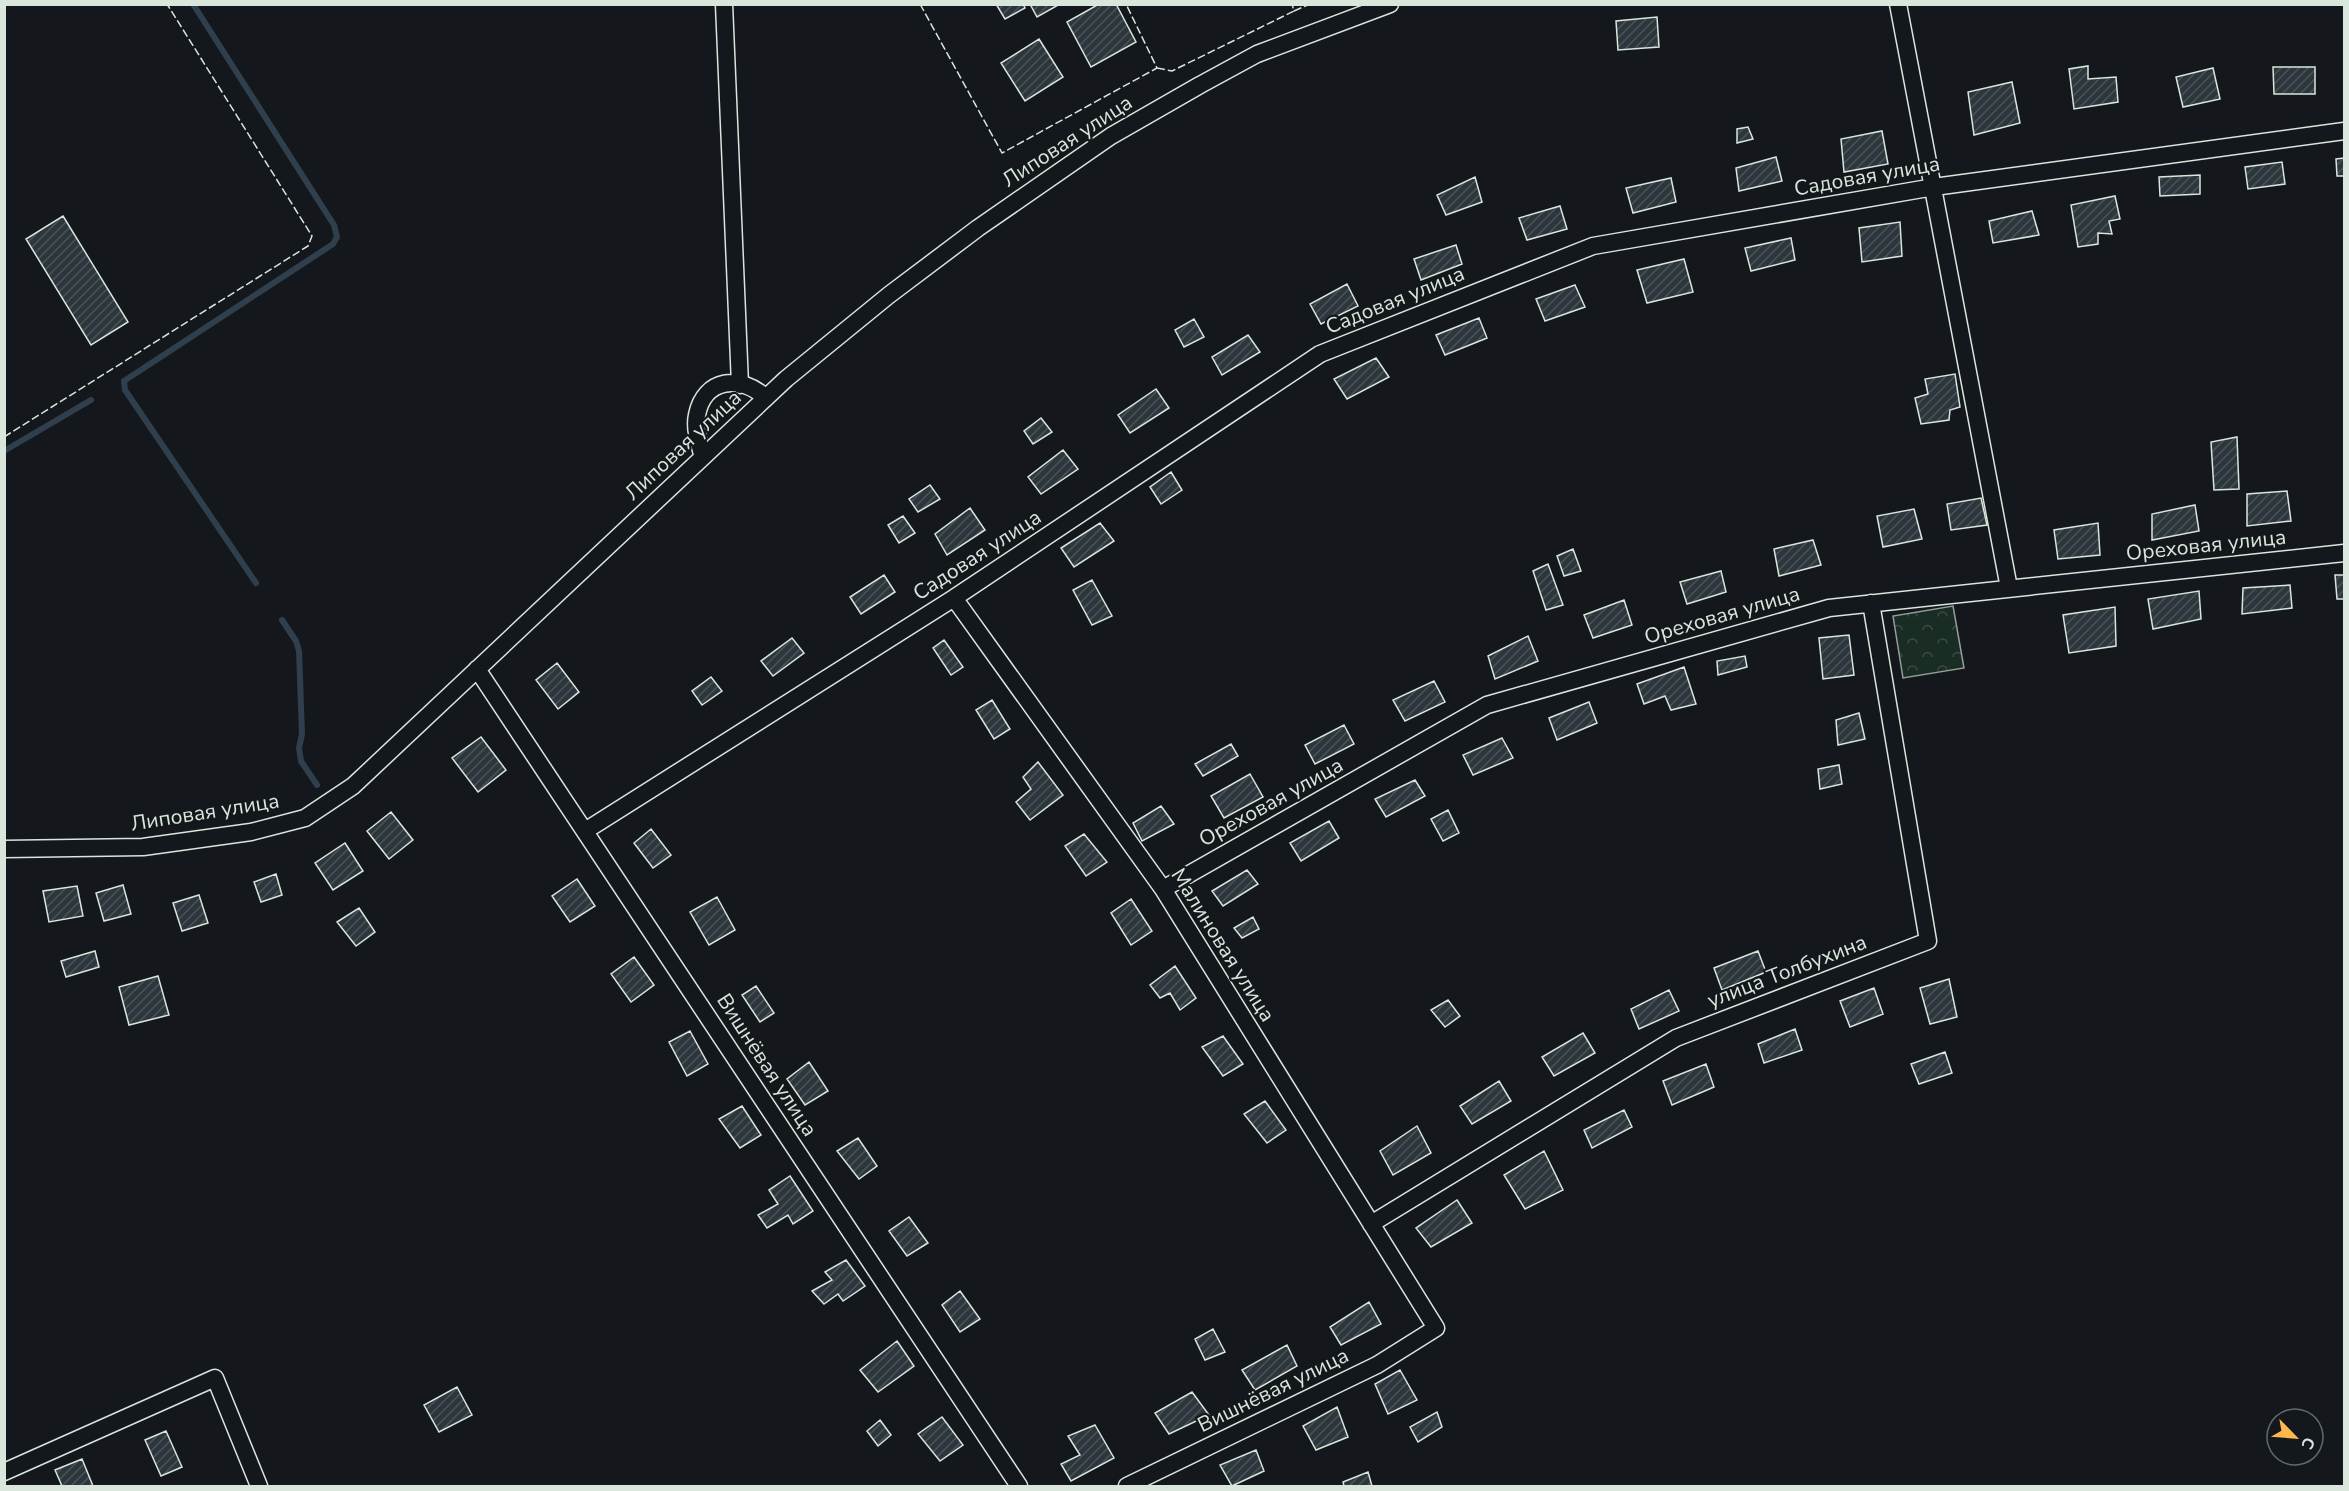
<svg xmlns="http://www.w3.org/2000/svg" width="2349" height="1491" font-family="'Nunito Sans',sans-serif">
<defs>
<pattern id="forest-crowns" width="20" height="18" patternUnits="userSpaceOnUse" patternTransform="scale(1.5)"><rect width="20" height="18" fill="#1a2d24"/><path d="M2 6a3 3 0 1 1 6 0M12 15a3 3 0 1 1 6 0" fill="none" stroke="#3b4b43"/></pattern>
<pattern id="building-hatch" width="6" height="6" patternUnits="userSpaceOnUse" patternTransform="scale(1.5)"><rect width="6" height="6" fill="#2c363c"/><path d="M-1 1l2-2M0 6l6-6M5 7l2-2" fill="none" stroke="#4a5358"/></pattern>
</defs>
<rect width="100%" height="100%" fill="#14181c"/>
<path fill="url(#forest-crowns)" stroke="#939e99" stroke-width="1.5" d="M 1953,606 L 1964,668 L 1903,678 L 1893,616 Z"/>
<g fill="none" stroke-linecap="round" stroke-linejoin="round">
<path stroke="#2f3f4d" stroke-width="6" d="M 193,4 L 334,225 L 337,237 L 333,244 L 124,381 L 125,390 L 256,583
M 4,451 L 91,400
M 282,620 L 296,641 L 299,651 L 302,734 L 299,748 L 301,761 L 317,785"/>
</g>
<path fill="url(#building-hatch)" stroke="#d8e6dc" stroke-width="1.5" d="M 996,4 L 1023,4 L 1025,8 L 1005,19 Z
M 1030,4 L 1060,4 L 1037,17 Z
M 1099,4 L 1116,4 L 1136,42 L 1091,67 L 1067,22 Z
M 1657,17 L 1659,47 L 1618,50 L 1616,21 Z
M 1039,39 L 1063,77 L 1025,101 L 1001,63 Z
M 2088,66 L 2088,79 L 2116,77 L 2118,102 L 2074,109 L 2069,69 Z
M 2273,67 L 2315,67 L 2315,94 L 2274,94 Z
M 2213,68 L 2220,99 L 2183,107 L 2176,77 Z
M 2012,82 L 2020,123 L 1974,135 L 1968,92 Z
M 1748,127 L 1753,139 L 1737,143 L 1737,129 Z
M 1882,131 L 1888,164 L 1844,172 L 1841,139 Z
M 1776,157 L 1782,181 L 1739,191 L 1736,168 Z
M 2344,158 L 2344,176 L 2337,176 L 2336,159 Z
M 2282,162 L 2285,184 L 2248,189 L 2245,167 Z
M 2200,175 L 2200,194 L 2160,196 L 2159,177 Z
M 1475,177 L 1482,202 L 1446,215 L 1437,195 Z
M 1671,178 L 1676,202 L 1633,213 L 1626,188 Z
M 2115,196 L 2120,219 L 2109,221 L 2112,234 L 2098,233 L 2098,244 L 2078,247 L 2071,205 Z
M 1560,206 L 1567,229 L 1527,240 L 1519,218 Z
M 2032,211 L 2039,235 L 1993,243 L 1989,221 Z
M 63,216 L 128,322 L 91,345 L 26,239 Z
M 1900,222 L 1902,256 L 1862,262 L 1859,228 Z
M 1791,238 L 1795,260 L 1751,271 L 1745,248 Z
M 1456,245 L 1462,264 L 1421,280 L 1414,259 Z
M 1684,259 L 1693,292 L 1647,303 L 1637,270 Z
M 1347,284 L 1358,306 L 1321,324 L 1310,304 Z
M 1575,285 L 1585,307 L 1545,321 L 1536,299 Z
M 1479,318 L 1487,338 L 1445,355 L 1436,335 Z
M 1194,319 L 1204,337 L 1184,347 L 1175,330 Z
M 1248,335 L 1260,352 L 1222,375 L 1212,357 Z
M 1376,358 L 1389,377 L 1347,399 L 1334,379 Z
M 1955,374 L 1960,407 L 1950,410 L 1949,420 L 1921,424 L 1915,398 L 1928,394 L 1925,379 Z
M 1156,389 L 1169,408 L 1130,433 L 1118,415 Z
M 1041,418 L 1052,432 L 1033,444 L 1024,431 Z
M 2237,437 L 2239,489 L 2214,490 L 2211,442 Z
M 1063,450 L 1078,469 L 1041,494 L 1028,477 Z
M 1171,472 L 1182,490 L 1161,504 L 1150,487 Z
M 930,485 L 940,499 L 918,512 L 909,499 Z
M 2287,491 L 2291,521 L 2247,526 L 2247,494 Z
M 1981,498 L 1987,525 L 1951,530 L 1947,504 Z
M 2195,505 L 2199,531 L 2152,540 L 2152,514 Z
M 970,508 L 985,530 L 947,555 L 935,534 Z
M 1914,509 L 1922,539 L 1883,547 L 1877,516 Z
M 903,516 L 915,533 L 899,543 L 888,525 Z
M 1100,523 L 1114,541 L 1074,567 L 1061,548 Z
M 2098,523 L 2100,555 L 2058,559 L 2054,530 Z
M 1813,540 L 1821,565 L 1779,576 L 1774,549 Z
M 1573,549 L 1581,571 L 1564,576 L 1557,556 Z
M 1548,564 L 1563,605 L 1546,610 L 1533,571 Z
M 1721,571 L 1726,592 L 1687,604 L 1680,582 Z
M 884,575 L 895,592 L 861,614 L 850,597 Z
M 2335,575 L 2344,575 L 2344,599 L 2337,599 Z
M 1092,580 L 1112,616 L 1092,625 L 1073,590 Z
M 2290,585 L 2292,608 L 2242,614 L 2243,588 Z
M 2199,591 L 2201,619 L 2153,629 L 2148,599 Z
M 1624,600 L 1632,625 L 1593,638 L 1584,615 Z
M 2115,607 L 2116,646 L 2069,653 L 2063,615 Z
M 1849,635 L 1854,675 L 1823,679 L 1819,638 Z
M 1528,636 L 1538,661 L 1495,679 L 1488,656 Z
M 792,638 L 804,653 L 773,676 L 761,661 Z
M 944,640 L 963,667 L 951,675 L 933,648 Z
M 1745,656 L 1747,667 L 1718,675 L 1717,661 Z
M 557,663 L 579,692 L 558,709 L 536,680 Z
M 1684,667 L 1696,704 L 1671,710 L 1665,696 L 1644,704 L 1637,684 Z
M 711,677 L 722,691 L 702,705 L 692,691 Z
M 1434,681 L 1445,702 L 1405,721 L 1393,700 Z
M 992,700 L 1010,729 L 994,739 L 976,710 Z
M 1589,702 L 1597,723 L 1557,740 L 1549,718 Z
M 1859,713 L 1865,739 L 1838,745 L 1836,720 Z
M 1344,725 L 1354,744 L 1315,764 L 1305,745 Z
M 481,737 L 506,770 L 478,792 L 452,758 Z
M 1502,738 L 1513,758 L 1473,775 L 1463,755 Z
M 1231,744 L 1238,756 L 1203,776 L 1195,764 Z
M 1038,762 L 1063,795 L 1030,820 L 1016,802 L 1031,789 L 1023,777 Z
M 1839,765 L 1842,784 L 1820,789 L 1818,769 Z
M 1250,774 L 1263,797 L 1224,818 L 1211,796 Z
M 1415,780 L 1425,796 L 1386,817 L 1375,799 Z
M 1161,806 L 1174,824 L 1142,841 L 1133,823 Z
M 1448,810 L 1459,833 L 1443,841 L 1431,819 Z
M 391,812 L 413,840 L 389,859 L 367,831 Z
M 1329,821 L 1339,838 L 1301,861 L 1290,843 Z
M 651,829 L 671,855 L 653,868 L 634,843 Z
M 1084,834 L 1107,862 L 1086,876 L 1065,846 Z
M 345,843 L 363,871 L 333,890 L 315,863 Z
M 1247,870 L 1258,884 L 1223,906 L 1212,891 Z
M 276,874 L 282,895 L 261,902 L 254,882 Z
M 577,879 L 595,906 L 570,922 L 552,896 Z
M 123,885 L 131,914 L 104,921 L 96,893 Z
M 77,886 L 83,916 L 49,922 L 43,891 Z
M 199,895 L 208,923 L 182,931 L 173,903 Z
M 717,897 L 735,930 L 709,945 L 690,912 Z
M 1131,899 L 1152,931 L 1131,945 L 1111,913 Z
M 359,908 L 375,932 L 356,946 L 337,922 Z
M 1253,917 L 1259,929 L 1242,938 L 1234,928 Z
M 95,951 L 99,967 L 66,977 L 61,961 Z
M 1758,951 L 1766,972 L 1722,990 L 1714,968 Z
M 634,957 L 654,985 L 631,1002 L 611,974 Z
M 1175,966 L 1196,998 L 1180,1010 L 1170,993 L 1160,998 L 1150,985 Z
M 158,976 L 169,1015 L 129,1025 L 119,987 Z
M 1949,979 L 1957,1017 L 1930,1024 L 1920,988 Z
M 756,986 L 774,1013 L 760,1022 L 742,995 Z
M 1874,988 L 1883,1014 L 1850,1027 L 1840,1001 Z
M 1669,990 L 1679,1011 L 1639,1029 L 1631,1009 Z
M 1448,1000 L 1460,1016 L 1445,1027 L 1431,1010 Z
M 1795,1029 L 1802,1050 L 1764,1063 L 1758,1044 Z
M 690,1031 L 708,1064 L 687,1076 L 669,1042 Z
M 1583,1033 L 1595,1053 L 1554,1076 L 1542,1057 Z
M 1223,1036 L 1243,1064 L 1223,1076 L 1202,1047 Z
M 1945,1052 L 1952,1073 L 1919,1084 L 1911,1064 Z
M 809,1062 L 828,1091 L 805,1105 L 787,1079 Z
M 1706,1064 L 1714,1087 L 1672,1105 L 1663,1081 Z
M 1499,1081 L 1511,1101 L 1472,1124 L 1460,1106 Z
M 1265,1101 L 1286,1130 L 1267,1143 L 1244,1114 Z
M 742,1106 L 761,1135 L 740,1148 L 719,1119 Z
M 1624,1110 L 1632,1127 L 1592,1148 L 1584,1130 Z
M 1417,1126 L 1431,1153 L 1393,1175 L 1380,1151 Z
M 858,1138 L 877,1166 L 859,1179 L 837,1151 Z
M 1544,1151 L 1563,1190 L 1525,1209 L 1504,1175 Z
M 790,1176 L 813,1211 L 793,1224 L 788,1215 L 767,1228 L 758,1215 L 778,1204 L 769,1190 Z
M 1457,1200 L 1472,1223 L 1431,1247 L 1416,1228 Z
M 909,1217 L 928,1243 L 907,1256 L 889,1231 Z
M 846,1260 L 865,1286 L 843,1301 L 838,1294 L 824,1304 L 812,1291 L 832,1280 L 825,1272 Z
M 960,1291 L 980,1319 L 960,1332 L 942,1305 Z
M 1369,1302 L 1381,1324 L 1341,1345 L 1330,1327 Z
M 1213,1329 L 1225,1352 L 1205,1360 L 1195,1339 Z
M 897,1341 L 914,1366 L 878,1392 L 860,1370 Z
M 1287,1345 L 1297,1366 L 1255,1390 L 1242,1370 Z
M 1400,1370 L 1417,1400 L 1388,1414 L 1375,1384 Z
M 457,1387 L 472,1415 L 439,1432 L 424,1405 Z
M 1192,1392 L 1209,1415 L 1169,1434 L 1155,1413 Z
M 1337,1407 L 1348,1437 L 1316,1450 L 1303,1426 Z
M 1437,1412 L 1442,1427 L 1418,1442 L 1410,1427 Z
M 942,1417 L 963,1445 L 940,1461 L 918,1434 Z
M 880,1420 L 891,1435 L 878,1446 L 867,1431 Z
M 1095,1425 L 1114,1458 L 1071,1481 L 1061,1464 L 1080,1455 L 1068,1436 Z
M 166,1431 L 182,1467 L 161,1476 L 145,1440 Z
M 1256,1450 L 1264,1471 L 1232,1486 L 1220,1465 Z
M 82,1459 L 93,1486 L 62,1486 L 55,1470 Z
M 1368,1472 L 1372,1486 L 1344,1486 L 1343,1482 Z"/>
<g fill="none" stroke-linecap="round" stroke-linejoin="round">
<g stroke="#d8e6dc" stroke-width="19">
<path id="street" d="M 724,4 L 740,385
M 1898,4 L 2009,588
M 703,457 C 699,444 694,428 697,415 C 704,378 741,374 766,398
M 954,598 L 1163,889 L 1436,1328 L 1377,1365 L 1127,1486
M 477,669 L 1019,1486
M 585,831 L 954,598 L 1320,354 L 1593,246 L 1934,187 L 2344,131
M 4,849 L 143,847 L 251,832 L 305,818 L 353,786 L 786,379 L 889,295 L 978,228 L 1111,136 L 1200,85 L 1257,54 L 1390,4
M 1163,889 L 1487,705 L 1829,608 L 2344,553
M 1371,1224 L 1676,1038 L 1928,941 L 1871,603
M 4,1472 L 215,1378 L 259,1486"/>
</g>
<use href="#street" stroke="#14181c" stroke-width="16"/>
<path stroke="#d8e6dc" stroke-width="1.5" stroke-dasharray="8 3" stroke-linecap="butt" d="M 920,4 L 1002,153 L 1157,68 L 1126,4
M 1294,11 L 1310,4
M 1157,68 L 1172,71 L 1294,11 L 1292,4
M 4,437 L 308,246 L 312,236 L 167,4"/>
</g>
<g text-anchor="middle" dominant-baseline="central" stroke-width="4.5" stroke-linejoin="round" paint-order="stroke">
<g font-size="21" fill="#d8e6dc" stroke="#14181c">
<text transform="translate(1067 141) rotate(-33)">Липовая улица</text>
<text transform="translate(1867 176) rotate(-10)">Садовая улица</text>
<text transform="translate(1395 300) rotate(-22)">Садовая улица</text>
<text transform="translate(683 445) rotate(-43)">Липовая улица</text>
<text transform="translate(2206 545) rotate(-6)">Ореховая улица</text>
<text transform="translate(977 555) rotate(-33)">Садовая улица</text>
<text transform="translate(1722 615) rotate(-16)">Ореховая улица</text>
<text transform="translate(1271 802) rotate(-29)">Ореховая улица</text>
<text transform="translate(205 812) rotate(-9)">Липовая улица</text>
<text transform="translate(1223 945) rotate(58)">Малиновая улица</text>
<text transform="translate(1787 971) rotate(-21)">улица Толбухина</text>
<text transform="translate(767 1065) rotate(57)">Вишнёвая улица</text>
<text transform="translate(1273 1390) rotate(-26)">Вишнёвая улица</text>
</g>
</g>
<rect width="2349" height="1491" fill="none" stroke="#d8e6dc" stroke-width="12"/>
<g transform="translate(2295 1437) rotate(115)"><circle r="28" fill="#14181c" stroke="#626a69" stroke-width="1.5"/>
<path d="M0-4.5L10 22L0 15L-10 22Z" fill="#ffb74d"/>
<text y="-9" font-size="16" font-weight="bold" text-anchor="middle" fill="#d8e6dc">С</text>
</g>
</svg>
